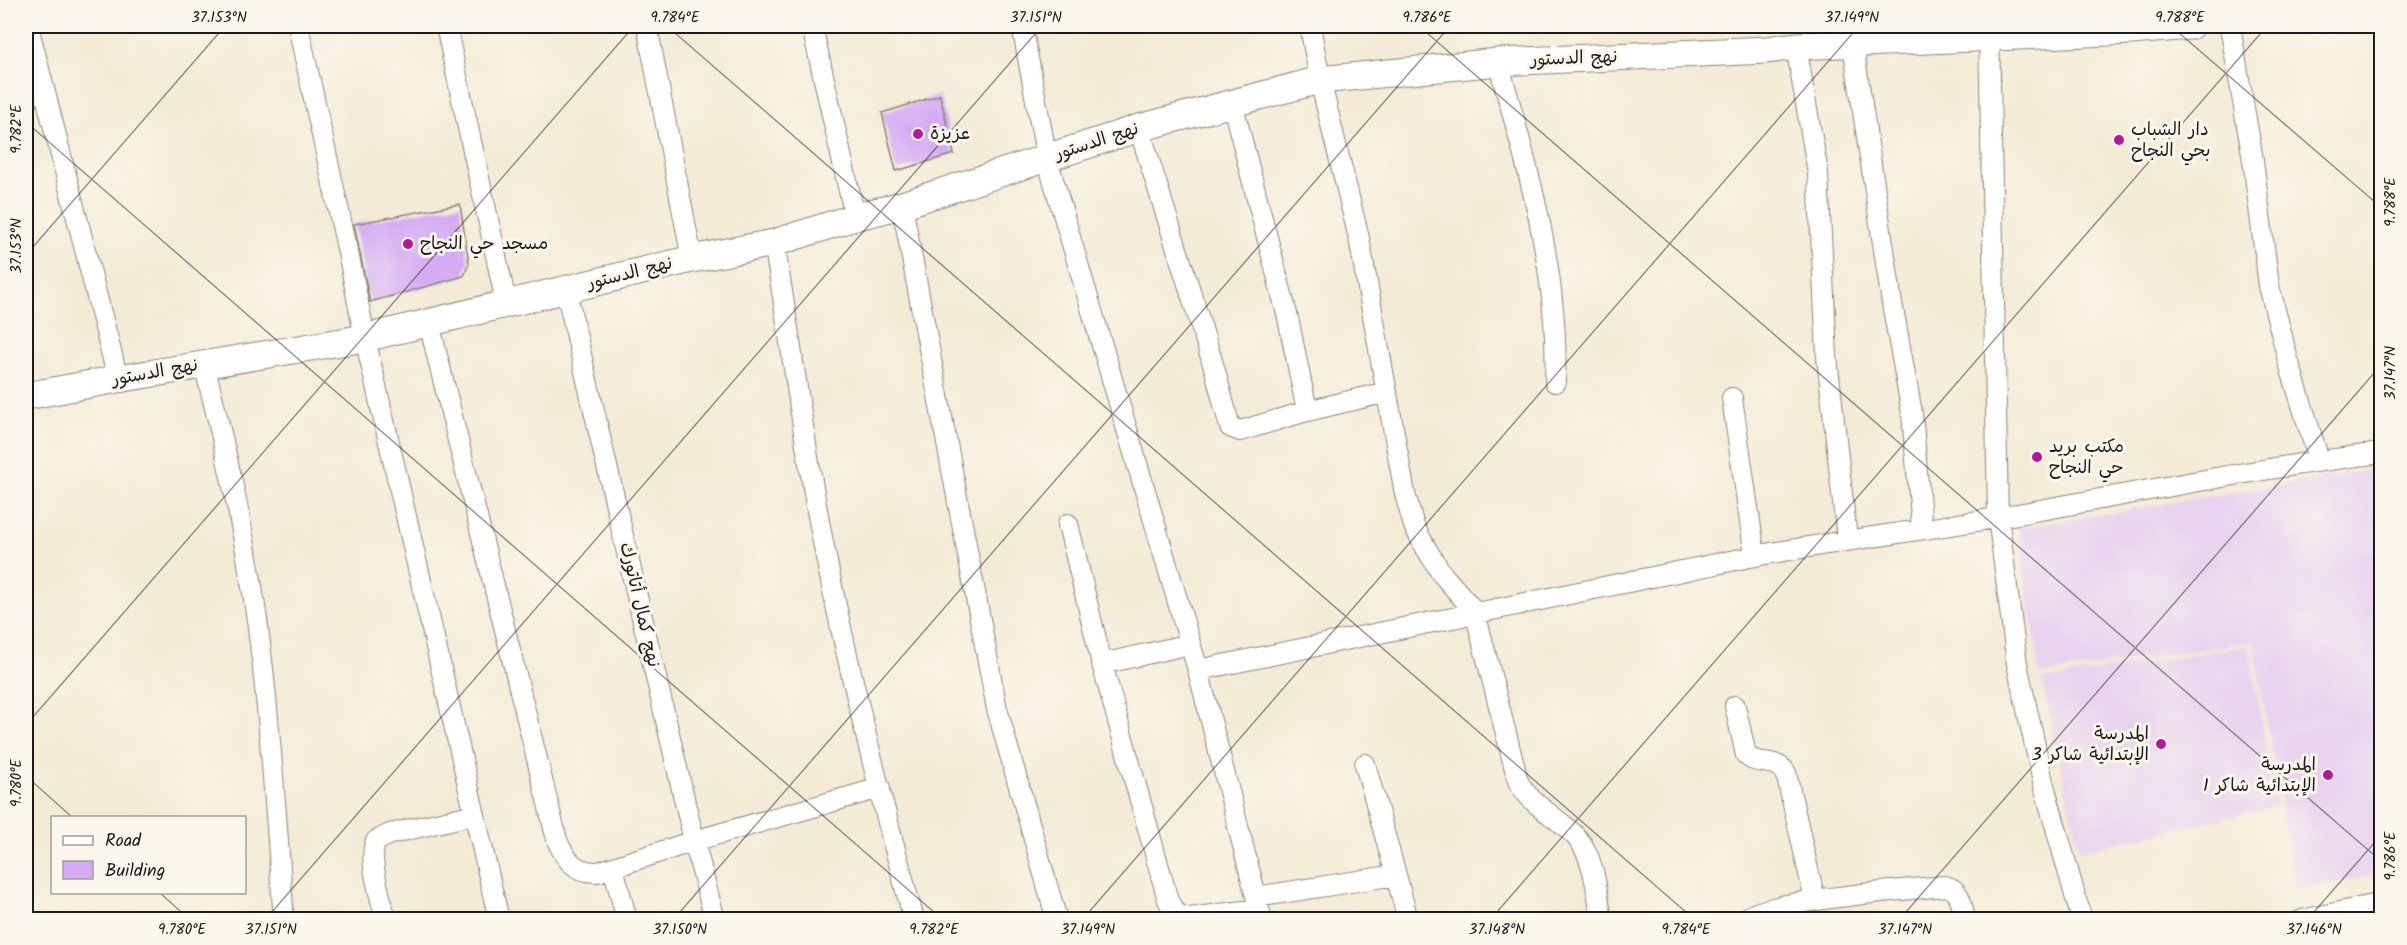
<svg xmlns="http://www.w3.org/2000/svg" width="2407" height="945" font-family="Kalam,'Playpen Sans Arabic',sans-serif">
<rect width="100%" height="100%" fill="#fbf7ec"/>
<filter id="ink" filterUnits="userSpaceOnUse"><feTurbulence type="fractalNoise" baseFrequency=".0167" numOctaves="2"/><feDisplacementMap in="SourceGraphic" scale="12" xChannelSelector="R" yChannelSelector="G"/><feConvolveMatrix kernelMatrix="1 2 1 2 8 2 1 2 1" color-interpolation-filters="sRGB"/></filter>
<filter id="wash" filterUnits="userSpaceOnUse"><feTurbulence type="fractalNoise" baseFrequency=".008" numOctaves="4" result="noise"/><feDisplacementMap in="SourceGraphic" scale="24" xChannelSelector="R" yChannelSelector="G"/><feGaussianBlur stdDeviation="1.35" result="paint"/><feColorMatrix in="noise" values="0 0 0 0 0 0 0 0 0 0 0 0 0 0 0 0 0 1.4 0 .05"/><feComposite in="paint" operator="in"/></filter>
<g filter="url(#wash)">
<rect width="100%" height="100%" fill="#f3ebd5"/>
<path fill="#e8d2ef" d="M 2381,468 L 2381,875 L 2295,889 L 2253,641 L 2040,675 L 2018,528 Z
M 2249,645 L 2276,807 L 2079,851 L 2042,680 Z"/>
<g id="blocks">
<path fill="#d4abf4" d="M 940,95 L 954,154 L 896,171 L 882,113 Z
M 460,204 L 469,263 L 464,276 L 370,302 L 354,224 Z"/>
</g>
</g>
<g filter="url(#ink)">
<use href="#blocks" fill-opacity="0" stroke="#888478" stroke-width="1.5"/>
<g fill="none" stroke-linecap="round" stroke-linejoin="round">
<g stroke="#888478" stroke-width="22">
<path id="street" d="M 28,26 L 118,379
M 298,26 L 349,257 L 365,338 L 499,920
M 446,26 L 506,302
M 647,26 L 692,259
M 812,26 L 855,217
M 1022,26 L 1047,159 L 1198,670 L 1262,920
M 1310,26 L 1320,80 L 1359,238 L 1405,494 L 1414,526 L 1427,550 L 1442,574 L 1475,612 L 1518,781 C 1532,808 1560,817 1578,839 C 1595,859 1597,895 1602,920
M 1989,26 L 1998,517 L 2017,664 L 2043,782 L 2082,920
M 2230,26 L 2253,160 L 2269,286 L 2288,360 L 2319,460
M 1853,45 L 1892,303 L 1912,413 L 1922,529
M 1796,46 L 1818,173 L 1827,357 L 1847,539
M 1498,62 C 1527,163 1560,276 1555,382
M 1232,102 L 1288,318 L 1307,411
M 1139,128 L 1214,367 L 1230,427 L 1240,431 L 1307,411 L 1387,392
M 902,205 L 997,709 L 1057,920
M 774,243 C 790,335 802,429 819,521 C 844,655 878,788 914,920
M 566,290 L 694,841 L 715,920
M 429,323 L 557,840 C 565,859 575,873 598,872 L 694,841 L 880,788
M 204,364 C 229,462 251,560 262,660 C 272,746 277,833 284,920
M 1732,398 L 1755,556
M 1068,524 L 1102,664 L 1168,900 C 1173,911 1177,916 1189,918 L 1259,909
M 1102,664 L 1190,644
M 1198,670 L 1755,556 C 1837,541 1919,531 2001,517 C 2128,495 2254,468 2382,453
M 1735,706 L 1746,755 C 1758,767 1776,757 1786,773 L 1815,900
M 613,867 L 627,920
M 1396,875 L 1408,920
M 1256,897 L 1396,875 L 1365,764
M 386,920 C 382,901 367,859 376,841 L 390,834 L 475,814
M 1745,920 C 1756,901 1916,889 1945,886 C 1961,889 1962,905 1965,920
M 2302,920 L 2382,903"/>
</g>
<g stroke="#888478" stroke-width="29">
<path id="secondary" d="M 26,396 L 118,379 L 365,338 L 692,259 L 774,243 L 855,217 L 902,205 L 1139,128 L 1320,80 L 1498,62 L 1767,50 L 1796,46 L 2131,31 L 2190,26"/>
</g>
<use href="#street" stroke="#fff" stroke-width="20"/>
<use href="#secondary" stroke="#fff" stroke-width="27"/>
</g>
</g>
<path fill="none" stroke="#1c1c1c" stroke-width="1.5" stroke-opacity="0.45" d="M 667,26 L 1695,920M 1419,26 L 2382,862M 2171,26 L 2382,208M 26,122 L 943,920M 26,255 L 225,26M 26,725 L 634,26M 26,776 L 73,818M 159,892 L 190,920M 265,920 L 1042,26M 673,920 L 1450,26M 1082,920 L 1859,26M 1490,920 L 2267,26M 1899,920 L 2382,364M 2307,920 L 2382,834"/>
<g fill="#b5179e" stroke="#fbf7ec" stroke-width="2">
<circle cx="918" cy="134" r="6"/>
<circle cx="2119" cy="140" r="6"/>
<circle cx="408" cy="244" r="6"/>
<circle cx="2037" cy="457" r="6"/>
<circle cx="2161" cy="744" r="6"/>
<circle cx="2328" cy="775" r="6"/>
</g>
<g text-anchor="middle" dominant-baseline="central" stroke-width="6" stroke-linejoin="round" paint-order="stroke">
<g font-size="18" fill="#1c1c1c" stroke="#fbf7ec">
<text transform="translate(1574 59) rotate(-2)">نهج الدستور</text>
<text transform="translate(1097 142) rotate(-18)">نهج الدستور</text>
<text transform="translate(630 274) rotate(-14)">نهج الدستور</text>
<text transform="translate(155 373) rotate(-10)">نهج الدستور</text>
<text transform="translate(639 605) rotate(77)">نهج كمال أتاتورك</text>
</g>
<g font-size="18" fill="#1c1c1c" stroke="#fbf7ec" text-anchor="start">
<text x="2131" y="130">دار الشباب<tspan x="2131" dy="21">بحي النجاح</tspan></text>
<text x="930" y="134">عزيزة</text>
<text x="420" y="244">مسجد حي النجاح</text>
<text x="2049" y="447">مكتب بريد<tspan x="2049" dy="21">حي النجاح</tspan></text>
<text x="2149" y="734" text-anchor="end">المدرسة<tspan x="2149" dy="21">الإبتدائية شاكر 3</tspan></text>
<text x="2316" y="765" text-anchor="end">المدرسة<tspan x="2316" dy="21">الإبتدائية شاكر 1</tspan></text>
</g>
</g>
<rect width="2407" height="945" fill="none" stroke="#fbf7ec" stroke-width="66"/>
<rect x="51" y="816" width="195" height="78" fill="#fbf7ec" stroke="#a29f99" stroke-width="1.5"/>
<rect x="63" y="836" width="30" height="9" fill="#ffffff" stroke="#a29f99" stroke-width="1.5"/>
<text x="105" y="846" font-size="18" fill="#1c1c1c">Road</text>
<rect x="63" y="861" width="30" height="18" fill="#d4abf4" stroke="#a29f99" stroke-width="1.5"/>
<text x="105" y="876" font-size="18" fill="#1c1c1c">Building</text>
<rect x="33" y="33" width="2341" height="879" fill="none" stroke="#1c1c1c" stroke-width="2"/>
<g font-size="15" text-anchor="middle" fill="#1c1c1c">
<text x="219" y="22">37.153°N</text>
<text x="675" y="22">9.784°E</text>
<text x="1036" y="22">37.151°N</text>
<text x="1427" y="22">9.786°E</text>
<text x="1852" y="22">37.149°N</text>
<text x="2180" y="22">9.788°E</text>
<text transform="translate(16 129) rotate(-90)" y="5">9.782°E</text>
<text transform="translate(2390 202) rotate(-90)" y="5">9.788°E</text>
<text transform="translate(16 246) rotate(-90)" y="5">37.153°N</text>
<text transform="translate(2390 373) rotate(-90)" y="5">37.147°N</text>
<text transform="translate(16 783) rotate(-90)" y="5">9.780°E</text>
<text transform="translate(2390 856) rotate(-90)" y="5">9.786°E</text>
<text x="182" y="934">9.780°E</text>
<text x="271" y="934">37.151°N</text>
<text x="680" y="934">37.150°N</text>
<text x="934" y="934">9.782°E</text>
<text x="1088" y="934">37.149°N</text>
<text x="1497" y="934">37.148°N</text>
<text x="1686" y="934">9.784°E</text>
<text x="1905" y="934">37.147°N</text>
<text x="2314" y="934">37.146°N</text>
</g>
</svg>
